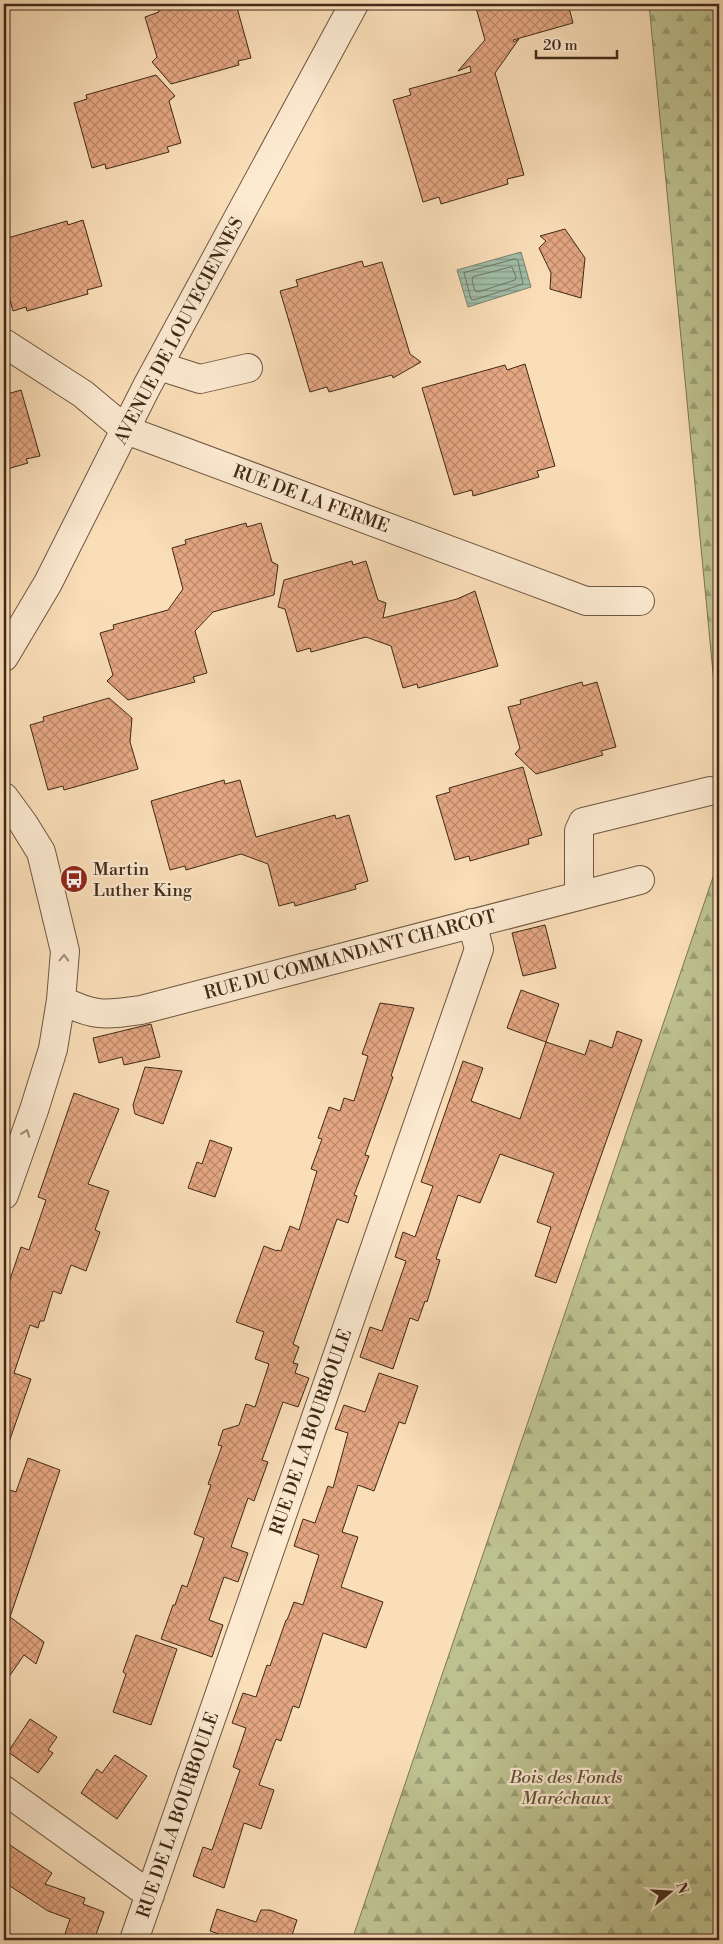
<svg xmlns="http://www.w3.org/2000/svg" width="723" height="1944" font-family="'Libre Bodoni',serif">
<defs>
<pattern id="forest-firs" width="22" height="20" patternUnits="userSpaceOnUse" patternTransform="scale(1.25)"><rect width="22" height="20" fill="#bdc18f"/><path d="M5 1l3.5 6h-7zM16 11l3.5 6h-7z" fill="#9b9d74"/></pattern>
<pattern id="water-rules" width="6" height="5" patternUnits="userSpaceOnUse" patternTransform="scale(1.25)"><rect width="6" height="5" fill="#a0bda8"/><path d="M0 2.5h6" fill="none" stroke="#849a88"/></pattern>
<pattern id="building-cross-hatch" width="8" height="8" patternUnits="userSpaceOnUse" patternTransform="scale(1.25)"><rect width="8" height="8" fill="#e5a783"/><path d="M0 0l8 8M0 8l8-8" fill="none" stroke="#bb886a"/></pattern>
</defs>
<rect width="100%" height="100%" fill="#fadeb8"/>
<filter id="stains"><feTurbulence type="fractalNoise" baseFrequency=".004" numOctaves="4"/><feColorMatrix values="0 0 0 0 .2 0 0 0 0 .09 0 0 0 0 .02 0 0 0 .5 -.17"/></filter>
<radialGradient id="worn" r=".72"><stop offset=".6" stop-color="#630" stop-opacity="0"/><stop offset="1" stop-color="#630" stop-opacity=".3"/></radialGradient>
<path fill="url(#forest-firs)" stroke="#7e7554" d="M 649,4 L 719,4 L 719,735 Z
M 719,860 L 719,1940 L 352,1940 L 711,883 Z"/>
<path fill="url(#water-rules)" stroke="#7a826e" d="M 521,252 L 531,287 L 468,307 L 457,270 Z"/>
<g fill="none" stroke-linecap="round" stroke-linejoin="round">
<path stroke="#707360" stroke-width="1" d="M 516,259 L 518,261 L 523,284 L 474,300 L 471,299 L 464,273 Z
M 512,267 L 516,277 L 515,280 L 478,292 L 475,291 L 472,280 L 473,277 Z"/>
</g>
<path fill="url(#building-cross-hatch)" stroke="#402918" d="M 173,4 L 236,4 L 251,58 L 238,61 L 239,65 L 171,84 L 152,62 L 157,57 L 145,17 L 159,12 L 158,8 Z
M 475,4 L 568,4 L 573,23 L 513,40 L 514,42 L 519,39 L 495,73 L 524,175 L 507,179 L 508,184 L 441,204 L 439,197 L 423,202 L 393,100 L 411,95 L 409,89 L 471,72 L 470,66 L 458,71 L 485,40 Z
M 156,75 L 175,96 L 169,101 L 181,143 L 167,147 L 169,152 L 106,169 L 105,164 L 92,168 L 74,103 L 87,99 L 86,95 Z
M 83,220 L 102,286 L 87,290 L 88,294 L 27,311 L 26,307 L 13,311 L 4,279 L 4,239 L 67,221 L 68,225 Z
M 565,229 L 585,258 L 581,298 L 550,289 L 551,273 L 539,248 L 546,241 L 540,236 Z
M 362,261 L 364,267 L 382,262 L 410,354 L 421,362 L 393,378 L 392,375 L 329,392 L 327,387 L 310,392 L 280,291 L 298,286 L 296,280 Z
M 525,364 L 555,466 L 537,471 L 539,477 L 473,496 L 472,490 L 454,495 L 422,388 L 505,365 L 507,370 Z
M 21,390 L 40,456 L 26,459 L 28,463 L 4,470 L 4,395 Z
M 246,523 L 247,527 L 261,523 L 272,562 L 278,565 L 274,595 L 213,612 L 195,631 L 207,673 L 193,677 L 195,682 L 128,700 L 107,681 L 113,675 L 100,633 L 114,629 L 113,625 L 168,610 L 183,589 L 172,548 L 186,544 L 185,540 Z
M 352,561 L 353,565 L 366,561 L 378,600 L 386,603 L 383,618 L 457,599 L 475,591 L 498,666 L 418,688 L 417,684 L 403,688 L 391,646 L 366,637 L 311,652 L 310,648 L 297,652 L 285,609 L 278,607 L 284,580 Z
M 582,682 L 583,686 L 597,682 L 616,747 L 601,751 L 603,755 L 536,774 L 515,754 L 520,748 L 508,707 L 521,704 L 520,700 Z
M 109,698 L 132,718 L 130,742 L 138,769 L 64,790 L 63,786 L 48,790 L 30,725 L 44,721 L 43,717 Z
M 523,767 L 542,835 L 528,839 L 529,844 L 470,861 L 469,856 L 455,860 L 436,796 L 450,792 L 449,788 Z
M 224,780 L 225,784 L 240,780 L 256,837 L 335,815 L 336,819 L 349,815 L 368,881 L 355,885 L 356,889 L 295,906 L 294,902 L 279,906 L 268,864 L 241,854 L 186,870 L 185,866 L 170,870 L 151,801 Z
M 545,925 L 556,968 L 523,976 L 512,933 Z
M 521,990 L 559,1004 L 546,1042 L 507,1028 Z
M 380,1003 L 414,1008 L 391,1076 L 393,1077 L 365,1155 L 369,1156 L 354,1195 L 357,1196 L 348,1223 L 337,1219 L 293,1344 L 299,1347 L 293,1363 L 298,1364 L 295,1373 L 309,1378 L 298,1407 L 283,1402 L 262,1460 L 268,1462 L 254,1501 L 248,1498 L 231,1547 L 248,1553 L 238,1582 L 224,1577 L 209,1620 L 223,1625 L 212,1657 L 161,1639 L 173,1605 L 175,1605 L 182,1585 L 187,1587 L 204,1538 L 194,1534 L 211,1485 L 208,1484 L 222,1446 L 218,1445 L 223,1430 L 239,1425 L 246,1404 L 255,1407 L 269,1364 L 255,1359 L 264,1332 L 236,1322 L 264,1246 L 277,1251 L 277,1250 L 281,1251 L 290,1226 L 299,1230 L 317,1171 L 311,1169 L 322,1139 L 318,1138 L 329,1107 L 340,1111 L 344,1098 L 354,1101 L 368,1056 L 362,1054 Z
M 151,1024 L 160,1057 L 124,1065 L 122,1057 L 99,1063 L 93,1038 Z
M 617,1031 L 642,1040 L 556,1283 L 535,1276 L 551,1227 L 537,1222 L 554,1173 L 500,1154 L 480,1203 L 458,1195 L 436,1259 L 440,1260 L 427,1302 L 425,1301 L 418,1321 L 410,1318 L 393,1369 L 360,1357 L 370,1327 L 382,1331 L 406,1261 L 395,1257 L 403,1232 L 415,1237 L 433,1186 L 421,1182 L 463,1061 L 483,1068 L 471,1101 L 520,1119 L 546,1042 L 585,1055 L 590,1040 L 612,1048 Z
M 145,1067 L 182,1071 L 163,1124 L 135,1114 L 133,1105 Z
M 74,1093 L 119,1109 L 88,1184 L 109,1191 L 95,1230 L 100,1232 L 86,1271 L 71,1265 L 61,1294 L 53,1291 L 44,1321 L 40,1321 L 38,1328 L 30,1325 L 14,1373 L 31,1379 L 7,1448 L 4,1447 L 4,1297 L 21,1247 L 29,1250 L 46,1200 L 38,1197 Z
M 210,1140 L 232,1148 L 215,1197 L 188,1188 L 197,1162 L 202,1164 Z
M 379,1373 L 418,1386 L 405,1424 L 399,1422 L 374,1491 L 358,1485 L 342,1532 L 358,1537 L 341,1587 L 383,1602 L 366,1648 L 323,1633 L 299,1708 L 293,1706 L 281,1741 L 276,1739 L 259,1785 L 274,1790 L 261,1829 L 244,1823 L 224,1888 L 193,1876 L 203,1847 L 212,1850 L 240,1770 L 233,1767 L 246,1728 L 232,1723 L 243,1693 L 256,1697 L 267,1665 L 270,1666 L 286,1620 L 287,1620 L 294,1602 L 303,1605 L 319,1555 L 294,1546 L 303,1519 L 315,1523 L 328,1486 L 333,1488 L 348,1433 L 335,1429 L 344,1405 L 365,1412 Z
M 28,1458 L 60,1470 L 10,1617 L 44,1642 L 36,1664 L 24,1655 L 4,1684 L 4,1488 L 16,1492 Z
M 136,1635 L 177,1649 L 151,1725 L 113,1712 L 126,1674 L 123,1672 Z
M 30,1719 L 57,1737 L 48,1750 L 53,1753 L 38,1773 L 8,1752 Z
M 115,1755 L 147,1776 L 117,1819 L 81,1793 L 97,1769 L 102,1773 Z
M 4,1841 L 52,1873 L 45,1884 L 85,1898 L 83,1904 L 104,1912 L 94,1940 L 63,1940 L 70,1919 L 48,1911 L 4,1882 Z
M 217,1909 L 256,1922 L 261,1910 L 270,1910 L 297,1920 L 292,1935 L 298,1937 L 297,1940 L 236,1940 L 210,1931 Z"/>
<g fill="none" stroke-linecap="round" stroke-linejoin="round">
<g stroke="#6e5640" stroke-width="30">
<path id="minor" d="M 4,343 L 83,394 L 126,430 L 586,601 L 640,601
M 159,366 L 200,379 L 248,368
M 4,657 L 48,583 L 146,388 L 354,4
M 4,797 L 23,823 L 41,852 L 65,951 L 61,1000 L 53,1049 L 34,1110 L 4,1195
M 579,896 L 579,831 L 583,822 L 710,791
M 61,1000 C 95,1017 105,1015 141,1010 L 640,880
M 4,1790 L 150,1895
M 134,1940 L 479,949 L 472,923"/>
</g>
<use href="#minor" stroke="#fcead1" stroke-width="28"/>
</g>
<defs><path id="oneway-chevron" d="M-2-3.5L2.5 0L-2 3.5" fill="none" stroke-width="1.6" stroke-linecap="round" stroke-linejoin="round" transform="scale(1.25)"/></defs>
<g stroke="#9e8a74">
<use href="#oneway-chevron" transform="translate(64 958) rotate(-88)"/>
<use href="#oneway-chevron" transform="translate(26 1133) rotate(-70)"/>
</g>
<defs>
<g id="bus-disc" transform="scale(1.4375)"><circle r="9.5" fill="#8f2418" stroke="#fcead1"/><path d="M-5-6H5V4H4V6H2V4H-2V6H-4V4H-5ZM-3.5-4V0h7V-4ZM-3.5 1.2v1.5H-2V1.2ZM2 1.2v1.5H3.5V1.2Z" fill="#fff"/></g>
</defs>
<g fill-rule="evenodd">
<use href="#bus-disc" x="74" y="879"/>
</g>
<g text-anchor="middle" dominant-baseline="central" stroke-width="4.5" stroke-linejoin="round" paint-order="stroke">
<g font-size="18" fill="#402918" stroke="#fcead1">
<text transform="translate(179 331) rotate(-62)">AVENUE DE LOUVECIENNES</text>
<text transform="translate(311 499) rotate(20)">RUE DE LA FERME</text>
<text transform="translate(350 955) rotate(-15)">RUE DU COMMANDANT CHARCOT</text>
<text transform="translate(311 1432) rotate(-71)">RUE DE LA BOURBOULE</text>
<text transform="translate(178 1815) rotate(-71)">RUE DE LA BOURBOULE</text>
</g>
<g font-size="18" fill="#402918" stroke="#fcead1" text-anchor="start">
<text x="93" y="869">Martin<tspan x="93" dy="21">Luther King</tspan></text>
</g>
<g font-size="18" font-style="italic" fill="#5f4f36" stroke="#fcead1">
<text x="566" y="1777">Bois des Fonds<tspan x="566" dy="21">Maréchaux</tspan></text>
</g>
</g>
<rect width="723" height="1944" fill="none" stroke="#fadeb8" stroke-width="20"/>
<rect x="5" y="5" width="713" height="1934" fill="none" stroke="#402918" stroke-width="2.5"/>
<rect x="10" y="10" width="703" height="1924" fill="none" stroke="#402918"/>
<g transform="translate(670 1892) rotate(72)" stroke="#fcead1" stroke-width="4" paint-order="stroke">
<path d="M0-4L9 19L0 12L-9 19Z" fill="#402918"/>
<text y="-8" font-size="14" font-weight="bold" text-anchor="middle" fill="#402918">N</text>
</g>
<path d="M536 50v8h81v-8" fill="none" stroke="#402918" stroke-width="2.5"/>
<text x="543" y="50" font-size="15" fill="#402918" stroke="#fcead1" stroke-width="4" paint-order="stroke">20 m</text>
<rect width="100%" height="100%" filter="url(#stains)"/>
<rect width="100%" height="100%" fill="url(#worn)"/>
</svg>
